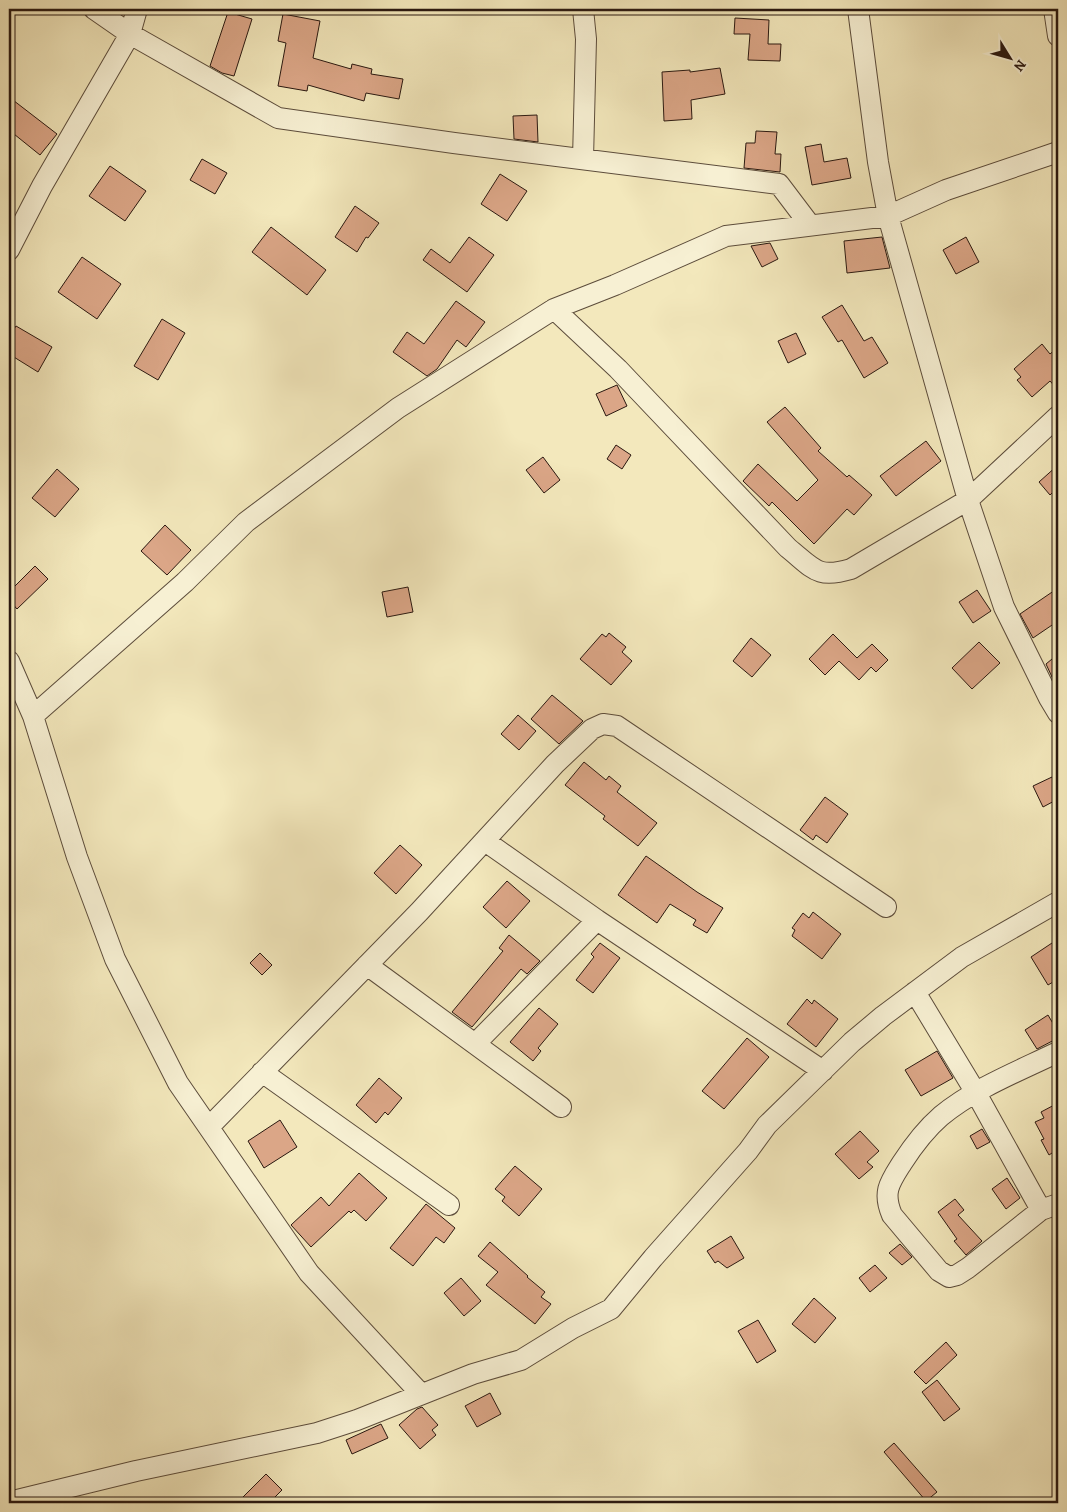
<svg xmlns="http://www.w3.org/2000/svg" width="1067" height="1512" font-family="Alegreya,serif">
<rect width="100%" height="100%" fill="#f3e8bc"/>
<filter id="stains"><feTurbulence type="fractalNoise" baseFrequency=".004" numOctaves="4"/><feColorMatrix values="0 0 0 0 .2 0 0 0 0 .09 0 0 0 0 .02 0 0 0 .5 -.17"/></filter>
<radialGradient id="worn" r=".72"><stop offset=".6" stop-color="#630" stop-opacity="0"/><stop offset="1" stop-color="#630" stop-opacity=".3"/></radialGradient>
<path fill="#dba687" stroke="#2a1810" d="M 228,12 L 252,19 L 234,76 L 222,73 L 210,66 Z
M 283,14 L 320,21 L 313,58 L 351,69 L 352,64 L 372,69 L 371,74 L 403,79 L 399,99 L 366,93 L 364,101 L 308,85 L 307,91 L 278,86 L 286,43 L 278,41 Z
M 735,18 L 769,20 L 768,44 L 781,44 L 780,61 L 748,60 L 750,34 L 734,34 Z
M 720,68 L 725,94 L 691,100 L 692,119 L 664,121 L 662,72 L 690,70 L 690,72 Z
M 9,97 L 57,134 L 40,155 L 9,130 Z
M 537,115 L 538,142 L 514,139 L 513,116 Z
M 756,131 L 777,132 L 775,154 L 781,154 L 780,172 L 744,168 L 746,143 L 755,143 Z
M 821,144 L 824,162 L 847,158 L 851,178 L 812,185 L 805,147 Z
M 202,159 L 227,173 L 215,194 L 190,180 Z
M 110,166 L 146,191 L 125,221 L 89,196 Z
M 500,174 L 527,191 L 507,221 L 481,204 Z
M 355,206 L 379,223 L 368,238 L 366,237 L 357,252 L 335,237 Z
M 271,227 L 326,270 L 307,295 L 252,252 Z
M 469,237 L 494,255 L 467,292 L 423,260 L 431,249 L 450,263 Z
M 882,237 L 890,268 L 847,273 L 844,241 Z
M 966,237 L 979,262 L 956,274 L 943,250 Z
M 770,243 L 778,259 L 762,267 L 751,246 Z
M 82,257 L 121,284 L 97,319 L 58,292 Z
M 456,301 L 485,322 L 466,347 L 457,340 L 437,369 L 427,376 L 393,352 L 407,332 L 424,344 Z
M 842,305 L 864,341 L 872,337 L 888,363 L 864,378 L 842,340 L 838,342 L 822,317 Z
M 162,319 L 185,333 L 158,380 L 134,366 Z
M 9,326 L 14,329 L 16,326 L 52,347 L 38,372 L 9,354 Z
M 796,333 L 806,354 L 788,363 L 778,341 Z
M 1042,344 L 1050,354 L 1058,347 L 1058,390 L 1050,381 L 1032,397 L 1017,380 L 1021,377 L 1014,369 Z
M 617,385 L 627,406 L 606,416 L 596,394 Z
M 785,407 L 821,448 L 818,451 L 847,477 L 849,475 L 872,495 L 854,515 L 847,509 L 814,544 L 772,502 L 769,506 L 743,481 L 758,464 L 797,501 L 818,480 L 767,422 Z
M 926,441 L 941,461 L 896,496 L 880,476 Z
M 616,445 L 631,455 L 622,469 L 607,459 Z
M 543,457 L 560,480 L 544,493 L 526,470 Z
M 1058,465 L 1058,487 L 1050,495 L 1039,482 Z
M 57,469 L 79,489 L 55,517 L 32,498 Z
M 165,525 L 191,550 L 167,575 L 141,551 Z
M 35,566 L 48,579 L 17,609 L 9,600 L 9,592 Z
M 408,587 L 413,612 L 387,617 L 382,592 Z
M 1058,588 L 1058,621 L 1033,638 L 1020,614 Z
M 977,590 L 991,611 L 973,623 L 959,602 Z
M 609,633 L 626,647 L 622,652 L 632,661 L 611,685 L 580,659 L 602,634 L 606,637 Z
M 833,634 L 857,658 L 872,644 L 888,660 L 876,672 L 871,667 L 859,680 L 839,661 L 825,675 L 809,659 Z
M 751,638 L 771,655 L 752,677 L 733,661 Z
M 979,642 L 1000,663 L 972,689 L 952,668 Z
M 1058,654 L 1058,690 L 1046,664 Z
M 552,695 L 583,721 L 559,744 L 531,719 Z
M 518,715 L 536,731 L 519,750 L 501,734 Z
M 584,762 L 606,780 L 609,776 L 621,786 L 617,792 L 657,823 L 638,846 L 603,819 L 605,816 L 565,785 Z
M 1052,777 L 1058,791 L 1058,799 L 1043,807 L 1033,786 Z
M 825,797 L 848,814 L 827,843 L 816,835 L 813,840 L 800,830 Z
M 400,845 L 422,865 L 396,894 L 374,873 Z
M 646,856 L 697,892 L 723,908 L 707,933 L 693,925 L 696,920 L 670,904 L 657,923 L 618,895 Z
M 507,881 L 530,901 L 506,928 L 483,907 Z
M 813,912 L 841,934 L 822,959 L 792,936 L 795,930 L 792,928 L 803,913 L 809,918 Z
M 509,935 L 540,961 L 527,974 L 521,969 L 472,1027 L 452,1012 L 503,951 L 499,948 Z
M 1058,939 L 1058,979 L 1048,985 L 1031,957 Z
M 600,943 L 620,958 L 593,993 L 576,980 L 594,957 L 591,954 Z
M 260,953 L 272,965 L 262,975 L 250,963 Z
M 807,999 L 812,1004 L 814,1000 L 838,1019 L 816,1047 L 787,1024 Z
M 539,1008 L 558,1024 L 538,1048 L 541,1051 L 533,1061 L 510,1042 Z
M 1048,1015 L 1058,1032 L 1058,1038 L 1037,1049 L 1025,1030 Z
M 747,1038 L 769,1057 L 724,1109 L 702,1091 Z
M 937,1051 L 953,1078 L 921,1096 L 905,1070 Z
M 379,1078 L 402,1098 L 388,1115 L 385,1112 L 376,1123 L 356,1105 Z
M 1058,1103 L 1058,1166 L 1052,1153 L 1049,1155 L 1041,1140 L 1044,1139 L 1035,1122 L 1044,1118 L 1041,1112 Z
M 280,1120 L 297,1147 L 264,1168 L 248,1141 Z
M 982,1129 L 990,1142 L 977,1149 L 970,1136 Z
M 860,1131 L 879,1151 L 867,1162 L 873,1167 L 859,1179 L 835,1154 Z
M 515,1166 L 542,1189 L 519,1216 L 502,1201 L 505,1197 L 495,1189 Z
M 359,1173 L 387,1198 L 366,1221 L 354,1210 L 351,1213 L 349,1211 L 311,1247 L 291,1225 L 321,1197 L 329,1206 Z
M 1007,1178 L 1020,1198 L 1006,1209 L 992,1189 Z
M 955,1199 L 964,1210 L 958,1215 L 982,1241 L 966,1255 L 954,1241 L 957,1239 L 938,1212 Z
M 426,1204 L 455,1228 L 444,1243 L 436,1237 L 413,1266 L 390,1248 Z
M 731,1236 L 744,1258 L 727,1268 L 718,1261 L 715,1263 L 707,1251 Z
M 490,1242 L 528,1276 L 527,1277 L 545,1292 L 541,1297 L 551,1304 L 535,1324 L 486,1285 L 498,1272 L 478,1256 Z
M 900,1244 L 912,1257 L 902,1265 L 889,1253 Z
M 875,1265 L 887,1278 L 870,1292 L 859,1278 Z
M 461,1278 L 481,1301 L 464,1316 L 444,1293 Z
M 814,1298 L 836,1318 L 815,1343 L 792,1324 Z
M 758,1320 L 776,1351 L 757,1363 L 738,1331 Z
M 946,1342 L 957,1355 L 926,1384 L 914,1372 Z
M 937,1380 L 960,1409 L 944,1421 L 922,1392 Z
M 490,1393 L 501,1414 L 477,1427 L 465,1406 Z
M 422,1407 L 438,1425 L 432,1430 L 436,1435 L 420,1449 L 399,1425 L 417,1409 Z
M 381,1424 L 388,1438 L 352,1454 L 346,1440 Z
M 894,1443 L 937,1492 L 926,1501 L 884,1452 Z
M 266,1474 L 282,1490 L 269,1503 L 237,1503 Z"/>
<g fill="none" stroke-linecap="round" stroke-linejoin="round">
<g stroke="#5c4c3b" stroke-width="22">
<path id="minor" d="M 94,9 L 130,34 L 278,118 L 454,143 L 779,184 L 810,225
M 858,9 L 878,162 L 888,216 L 968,500 L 1004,607 L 1049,698 L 1058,713
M 1054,9 L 1058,36
M 583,159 L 586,39 L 583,9
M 9,250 L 42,186 L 130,34 L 137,9
M 554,309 L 618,369 L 788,548 C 814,569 817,579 851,569 L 968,500 L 1058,416
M 9,661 L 33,716 L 77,857 L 115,959 L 178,1083 L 309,1273 L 421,1394
M 33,716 L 185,582 L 246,522 L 398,408 L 554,309 L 615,285 L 726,236 L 888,216 L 946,190 L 1058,152
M 485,841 L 597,920 L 823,1071
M 367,965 L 561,1107
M 915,992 L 976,1093 L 1041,1210
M 475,1044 L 597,920
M 1058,1052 C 1019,1071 975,1088 941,1116 C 926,1129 913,1146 902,1163 C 890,1182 882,1192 892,1215 L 939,1271 L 949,1277 L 957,1275 L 968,1268 L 1041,1210 L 1058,1204
M 262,1072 L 449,1205
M 209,1127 L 419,912 L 555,764 L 592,729 L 603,724 L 617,726 L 886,907
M 9,1502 L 136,1471 L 317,1433 L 357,1420 L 473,1374 L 521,1360 L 573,1328 L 611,1309 L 653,1258 L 748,1151 L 767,1125 L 852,1042 L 883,1016 L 962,957 L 1058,902"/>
</g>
<use href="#minor" stroke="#f7f0d3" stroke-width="20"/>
</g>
<rect width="1067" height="1512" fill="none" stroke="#f3e8bc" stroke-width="30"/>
<rect x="10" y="10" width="1047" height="1492" fill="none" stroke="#2a1810" stroke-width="2.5"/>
<rect x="15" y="15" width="1037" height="1482" fill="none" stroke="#2a1810"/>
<g transform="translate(1010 58) rotate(127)" stroke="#f7f0d3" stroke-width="4" paint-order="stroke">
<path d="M0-4L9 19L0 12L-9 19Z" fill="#2a1810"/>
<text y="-8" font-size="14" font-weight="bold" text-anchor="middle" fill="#2a1810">N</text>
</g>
<rect width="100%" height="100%" filter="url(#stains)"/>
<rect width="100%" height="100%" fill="url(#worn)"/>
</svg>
